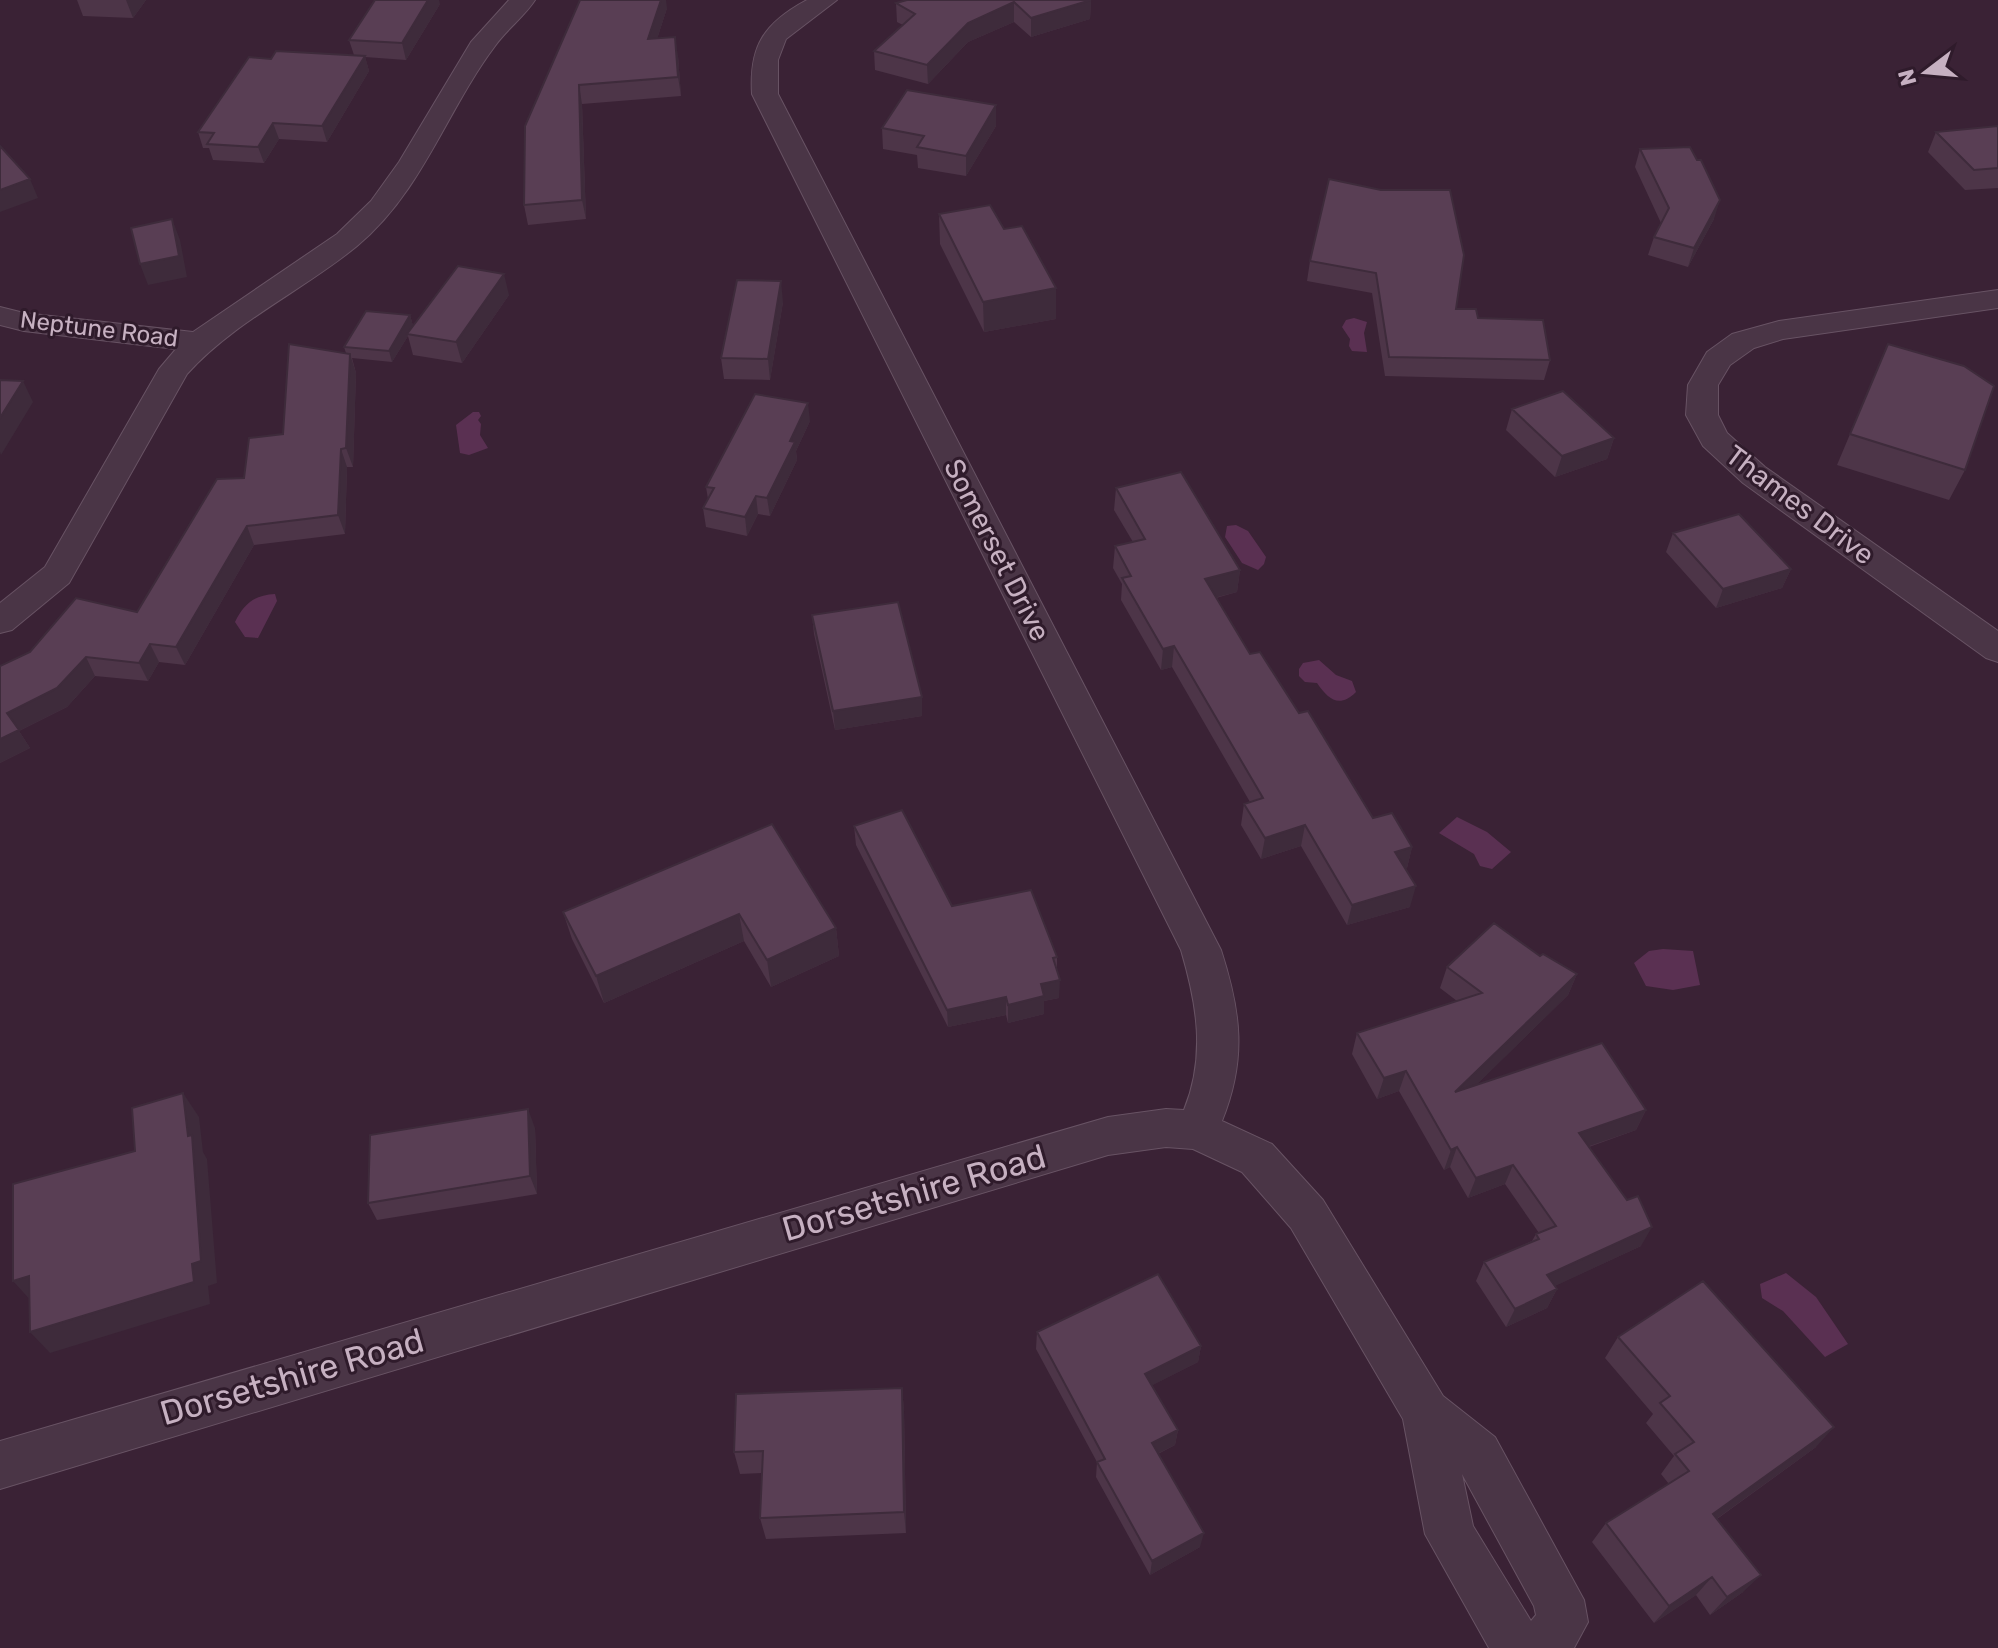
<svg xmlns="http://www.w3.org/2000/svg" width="1998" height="1648" font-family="Rubik,sans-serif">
<rect width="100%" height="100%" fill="#3a2235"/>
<path fill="#5a3052" d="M 1354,318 L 1367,322 L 1364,333 L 1367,352 L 1352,351 L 1349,346 L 1350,339 L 1342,327 L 1346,320 Z
M 473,412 L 479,412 L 481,416 L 478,420 L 481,424 L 480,435 L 488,448 L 469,455 L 460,453 L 456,425 Z
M 1236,525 L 1248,531 L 1266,557 L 1264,564 L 1258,570 L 1242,563 L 1225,537 L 1227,526 Z
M 275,594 L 277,601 L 258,638 L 245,637 L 235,622 C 244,604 254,595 275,594 Z
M 1319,660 L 1336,675 L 1352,681 L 1356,692 C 1339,709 1328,699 1317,683 L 1305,682 L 1299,676 L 1299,669 L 1303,663 Z
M 1457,817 L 1487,832 L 1511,852 L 1492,869 L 1480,866 L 1474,854 L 1439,833 Z
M 1663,949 L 1693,951 L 1700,985 L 1673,990 L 1646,986 L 1634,963 L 1649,951 Z
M 1786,1273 L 1816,1297 L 1848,1344 L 1825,1357 L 1783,1311 L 1762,1298 L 1760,1284 Z"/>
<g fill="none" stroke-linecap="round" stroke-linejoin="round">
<g stroke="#685364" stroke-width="2">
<path id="street" d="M 509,0 L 535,0 C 524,17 507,29 495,46 C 446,111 423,191 357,246 C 302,291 235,321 187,374 L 69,583 L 12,630 L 0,633 L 0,603 L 45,567 L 159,369 L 176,349 L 24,331 L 0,325 L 0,307 L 24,313 L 193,332 L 337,234 L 371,201 L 399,162 L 471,42 Z
M 807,0 L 837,0 L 786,39 L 778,60 L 778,94 L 1221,950 C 1241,1012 1247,1059 1222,1121 L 1272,1144 L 1323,1200 L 1443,1396 L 1495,1437 L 1584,1600 L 1588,1622 L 1574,1648 L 1489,1648 L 1425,1534 L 1403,1419 L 1291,1228 L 1242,1172 L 1193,1149 L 1166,1147 L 1108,1155 L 0,1489 L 0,1441 L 1108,1117 L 1166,1109 L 1184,1110 C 1206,1056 1197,1004 1181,950 L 752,94 C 749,46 764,23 807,0 ZM 1462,1474 L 1534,1606 L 1536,1615 L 1531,1621 L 1473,1526 Z
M 1998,290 L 1998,308 L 1783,339 L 1754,348 L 1730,365 L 1718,385 L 1718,415 L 1727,433 L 1765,467 L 1998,631 L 1998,662 L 1986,658 L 1743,483 L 1703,446 L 1686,415 L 1688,385 L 1707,352 L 1732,334 L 1779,321 Z"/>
</g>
<use href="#street" fill="#4a3546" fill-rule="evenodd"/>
</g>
<path fill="#4d3548" d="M 77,0 L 146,0 L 133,18 L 83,16 Z
M 1091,0 L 1090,19 L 1031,37 L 1014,22 L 968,42 L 928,84 L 875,70 L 874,51 L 903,25 L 897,22 L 896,3 Z
M 440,4 L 406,60 L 365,57 L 369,71 L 327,142 L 279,139 L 264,163 L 213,160 L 209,148 L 203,148 L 198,132 L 271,59 L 354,55 L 349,40 Z
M 667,8 L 657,39 L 678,56 L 681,96 L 582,104 L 586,219 L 528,225 L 524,205 L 525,126 Z
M 996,126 L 966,176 L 918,168 L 917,155 L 883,149 L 882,128 Z
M 1998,126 L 1998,188 L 1965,190 L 1928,152 L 1936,132 Z
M 1640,149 L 1714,219 L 1688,267 L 1648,255 L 1654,237 L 1661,223 L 1635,167 Z
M 1329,179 L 1456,309 L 1478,318 L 1550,360 L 1544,380 L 1385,376 L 1372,293 L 1307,281 L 1310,261 Z
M 939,214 L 1056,319 L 984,332 L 940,244 Z
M 509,295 L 462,363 L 413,355 L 408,336 L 392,362 L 352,358 L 356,373 L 353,467 L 347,467 L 345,534 L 254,545 L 185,665 L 159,662 L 148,681 L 95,676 L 67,707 L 19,731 L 30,748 L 0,763 L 0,666 L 137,612 L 244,478 L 283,434 L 346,353 L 344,347 L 410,315 L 413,326 Z
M 783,302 L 770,380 L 724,379 L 721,358 Z
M 1888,344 L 1965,470 L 1949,500 L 1837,465 Z
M 1512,409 L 1614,438 L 1607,459 L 1555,477 L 1506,430 Z
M 810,421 L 796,451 L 797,460 L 770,516 L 758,514 L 747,536 L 706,527 L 703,508 L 708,499 L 706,487 Z
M 1116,488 L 1240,570 L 1237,592 L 1216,598 L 1250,654 L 1299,713 L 1373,818 L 1412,847 L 1407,868 L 1405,869 L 1410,907 L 1347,925 L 1301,846 L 1261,859 L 1241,825 L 1244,804 L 1250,802 L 1172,667 L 1161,670 L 1121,600 L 1122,584 L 1113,568 L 1115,546 L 1133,542 L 1114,510 Z
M 1673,533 L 1791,569 L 1782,588 L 1716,608 L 1666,552 Z
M 812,615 L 922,697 L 922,716 L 835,730 L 814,634 Z
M 772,824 L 836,928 L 839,956 L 771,987 L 744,941 L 604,1003 L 572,939 L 563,912 Z
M 854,826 L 952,906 L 1057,957 L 1057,969 L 1059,998 L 1044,1001 L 1044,1014 L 1008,1023 L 1006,1015 L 948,1027 L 856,845 Z
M 1540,956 L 1577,974 L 1568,995 L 1476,1085 L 1646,1110 L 1636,1130 L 1589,1147 L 1641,1246 L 1554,1286 L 1557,1289 L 1547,1308 L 1506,1327 L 1476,1281 L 1484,1262 L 1532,1241 L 1536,1234 L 1539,1233 L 1505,1184 L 1468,1198 L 1450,1167 L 1444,1170 L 1399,1091 L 1377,1099 L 1352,1054 L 1357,1033 L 1457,1001 L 1440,988 L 1447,967 Z
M 535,1128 L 537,1194 L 377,1220 L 368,1203 Z
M 1037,1332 L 1201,1346 L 1198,1362 L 1152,1385 L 1178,1430 L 1175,1445 L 1158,1454 L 1200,1547 L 1150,1575 L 1096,1477 L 1097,1462 L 1036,1349 Z
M 1618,1337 L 1816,1447 L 1717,1519 L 1743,1592 L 1710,1615 L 1696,1595 L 1654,1623 L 1592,1542 L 1606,1523 L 1669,1484 L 1661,1474 L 1674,1456 L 1646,1423 L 1653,1414 L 1605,1358 Z
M 902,1388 L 904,1411 L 906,1533 L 766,1539 L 760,1518 L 762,1473 L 740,1474 L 734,1452 Z"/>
<path fill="#3e2b3b" d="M 126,0 L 146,0 L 133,18 Z
M 428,0 L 439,0 L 440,4 L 406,60 L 402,43 Z
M 661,0 L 666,0 L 667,8 L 651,58 L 648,39 Z
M 1091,0 L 1090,19 L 1031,37 L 1031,18 Z
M 1014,2 L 1014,22 L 968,42 L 928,84 L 927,65 L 968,23 Z
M 675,37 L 678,56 L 681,96 L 678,77 Z
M 365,56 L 369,71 L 327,142 L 322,126 Z
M 579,85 L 582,104 L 586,219 L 582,200 Z
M 996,105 L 996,126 L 966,176 L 966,156 Z
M 273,123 L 279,139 L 264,163 L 258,147 Z
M 30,179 L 38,198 L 0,212 L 0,190 Z
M 1720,200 L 1714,219 L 1688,267 L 1694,248 Z
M 172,219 L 180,240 L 187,277 L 148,285 L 140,264 Z
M 504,274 L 509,295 L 462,363 L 456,342 Z
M 781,281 L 783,302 L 770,380 L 768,359 Z
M 1056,288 L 1056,319 L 984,332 L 983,302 Z
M 410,315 L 413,326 L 407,334 L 408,336 L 392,362 L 389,351 Z
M 350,354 L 356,373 L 353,467 L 346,448 Z
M 23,381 L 33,402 L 1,455 L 0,452 L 0,418 Z
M 808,403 L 810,421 L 796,451 L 797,460 L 770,516 L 767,498 L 790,441 Z
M 1614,438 L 1607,459 L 1555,477 L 1562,456 Z
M 341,449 L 347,467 L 345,534 L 338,515 Z
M 756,496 L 758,514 L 747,536 L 745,517 Z
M 247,526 L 254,545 L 185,665 L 176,647 Z
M 1791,569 L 1782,588 L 1716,608 L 1723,589 Z
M 1240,570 L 1237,592 L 1202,601 L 1205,579 Z
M 150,644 L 159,662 L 148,681 L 139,663 Z
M 1174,646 L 1172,667 L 1161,670 L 1163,649 Z
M 86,657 L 95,676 L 67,707 L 19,731 L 30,748 L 0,763 L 0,739 L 7,713 Z
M 922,697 L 922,716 L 835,730 L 833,711 Z
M 1305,825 L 1301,846 L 1261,859 L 1265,838 Z
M 1412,847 L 1407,868 L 1389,873 L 1395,852 Z
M 1416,886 L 1410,907 L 1347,925 L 1352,905 Z
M 739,914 L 744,941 L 604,1003 L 596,976 Z
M 836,928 L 839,956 L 771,987 L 767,960 Z
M 1577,974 L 1568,995 L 1448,1113 L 1455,1092 Z
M 1060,980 L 1059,998 L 1044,1001 L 1044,1014 L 1008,1023 L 1008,1005 L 1041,984 Z
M 1006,997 L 1006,1015 L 948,1027 L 947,1010 Z
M 1406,1071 L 1399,1091 L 1377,1099 L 1384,1078 Z
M 183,1093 L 199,1117 L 203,1152 L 207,1159 L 217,1283 L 208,1286 L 210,1304 L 50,1353 L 30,1332 L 192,1264 L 188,1136 Z
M 528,1109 L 535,1128 L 537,1194 L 530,1176 Z
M 1646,1110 L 1636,1130 L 1569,1153 L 1579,1133 Z
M 1457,1147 L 1450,1167 L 1444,1170 L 1451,1150 Z
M 1513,1165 L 1505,1184 L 1468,1198 L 1476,1178 Z
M 1652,1227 L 1641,1246 L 1538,1294 L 1547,1275 Z
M 29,1276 L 33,1303 L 13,1281 Z
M 1557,1289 L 1547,1308 L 1506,1327 L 1515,1309 Z
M 1201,1346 L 1198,1362 L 1143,1390 L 1145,1374 Z
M 902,1388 L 904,1411 L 906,1533 L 904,1512 Z
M 1834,1427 L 1816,1447 L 1697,1533 L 1713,1514 Z
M 1178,1430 L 1175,1445 L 1149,1458 L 1152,1443 Z
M 1204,1533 L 1200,1547 L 1150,1575 L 1152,1561 Z
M 1761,1575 L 1743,1592 L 1710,1615 L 1727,1597 Z
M 1712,1577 L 1696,1595 L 1654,1623 L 1669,1606 Z"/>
<path fill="#593e54" stroke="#3e2b3b" stroke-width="2" d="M 375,0 L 428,0 L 402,43 L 349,40 Z
M 580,0 L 661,0 L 648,39 L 675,37 L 678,77 L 579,85 L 582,200 L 524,205 L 525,126 Z
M 907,0 L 1091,0 L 1031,18 L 1014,2 L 968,23 L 927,65 L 874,51 L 915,14 L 896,3 Z
M 276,51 L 365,56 L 322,126 L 273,123 L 258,147 L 207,144 L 214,133 L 198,132 L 249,57 L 271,59 Z
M 907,90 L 996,105 L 966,156 L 917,147 L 924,136 L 882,128 Z
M 1998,126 L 1998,168 L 1974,170 L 1936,132 Z
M 0,146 L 30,179 L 0,190 Z
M 1690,147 L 1697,160 L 1701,160 L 1720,200 L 1694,248 L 1654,237 L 1669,208 L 1640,149 Z
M 1329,179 L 1381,190 L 1450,190 L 1464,255 L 1456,309 L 1476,309 L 1478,318 L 1543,320 L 1550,360 L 1389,357 L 1376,273 L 1310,261 Z
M 990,205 L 1004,229 L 1022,226 L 1056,288 L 983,302 L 939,214 Z
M 172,219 L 179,256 L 140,264 L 131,228 Z
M 458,266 L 504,274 L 456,342 L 407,334 Z
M 737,280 L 781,281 L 768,359 L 721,358 Z
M 366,311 L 410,315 L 389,351 L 344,347 Z
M 289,344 L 350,354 L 346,448 L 341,449 L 338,515 L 247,526 L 176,647 L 150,644 L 139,663 L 86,657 L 57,688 L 7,713 L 19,730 L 0,739 L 0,666 L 30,652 L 76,598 L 137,612 L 217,479 L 244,478 L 249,438 L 283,434 Z
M 1888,344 L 1964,366 L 1994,386 L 1965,470 L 1850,434 Z
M 0,380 L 23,381 L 0,418 Z
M 1563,391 L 1614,438 L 1562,456 L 1512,409 Z
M 755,394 L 808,403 L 790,441 L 795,442 L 767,498 L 756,496 L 745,517 L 703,508 L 714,488 L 706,487 Z
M 1181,472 L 1240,570 L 1205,579 L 1250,654 L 1260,652 L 1299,713 L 1308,711 L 1373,818 L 1392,813 L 1412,847 L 1395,852 L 1416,886 L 1352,905 L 1305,825 L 1265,838 L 1244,804 L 1263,798 L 1174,646 L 1163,649 L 1122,578 L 1131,576 L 1115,546 L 1145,539 L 1116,488 Z
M 1739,514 L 1791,569 L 1723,589 L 1673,533 Z
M 898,602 L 922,697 L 833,711 L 812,615 Z
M 902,810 L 952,906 L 1031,890 L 1057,957 L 1053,958 L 1060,980 L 1041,984 L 1044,996 L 1008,1005 L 1006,997 L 947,1010 L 854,826 Z
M 772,824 L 836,928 L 767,960 L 739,914 L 596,976 L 563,912 Z
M 1494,923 L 1540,956 L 1543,954 L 1577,974 L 1455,1092 L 1602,1043 L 1646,1110 L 1579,1133 L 1627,1200 L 1638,1196 L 1652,1227 L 1547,1275 L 1557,1289 L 1515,1309 L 1484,1262 L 1539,1239 L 1536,1234 L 1556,1226 L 1513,1165 L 1476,1178 L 1457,1147 L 1451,1150 L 1406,1071 L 1384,1078 L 1357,1033 L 1482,993 L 1447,967 Z
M 183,1093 L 188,1136 L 192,1135 L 201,1261 L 192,1264 L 194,1282 L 30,1332 L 29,1276 L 13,1281 L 13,1184 L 135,1151 L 132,1108 Z
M 528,1109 L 530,1176 L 368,1203 L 370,1135 Z
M 1158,1274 L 1201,1346 L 1145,1374 L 1178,1430 L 1152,1443 L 1204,1533 L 1152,1561 L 1097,1462 L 1105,1459 L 1037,1332 Z
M 1703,1281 L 1834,1427 L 1713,1514 L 1761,1575 L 1727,1597 L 1712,1577 L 1669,1606 L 1606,1523 L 1689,1471 L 1675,1454 L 1694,1442 L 1660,1403 L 1670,1396 L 1618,1337 Z
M 902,1388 L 904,1512 L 760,1518 L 763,1451 L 734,1452 L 736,1394 Z"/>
<g text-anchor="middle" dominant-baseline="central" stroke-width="6" stroke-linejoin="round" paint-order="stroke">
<g font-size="24" fill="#c6b0c1" stroke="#2f1b2b">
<text transform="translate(99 329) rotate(7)">Neptune Road</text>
</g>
<g font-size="28" fill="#c6b0c1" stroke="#2f1b2b">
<text transform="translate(1800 505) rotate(37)">Thames Drive</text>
<text transform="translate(997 550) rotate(63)">Somerset Drive</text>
</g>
<g font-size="34" fill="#c6b0c1" stroke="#2f1b2b">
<text transform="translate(914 1193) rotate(-16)">Dorsetshire Road</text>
<text transform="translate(292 1377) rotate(-16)">Dorsetshire Road</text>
</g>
</g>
<g transform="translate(1926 72) rotate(254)" stroke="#2f1b2b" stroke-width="6" paint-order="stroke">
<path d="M0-6L14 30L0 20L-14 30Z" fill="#c6b0c1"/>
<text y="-12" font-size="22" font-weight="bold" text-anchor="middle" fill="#c6b0c1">N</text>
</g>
</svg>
